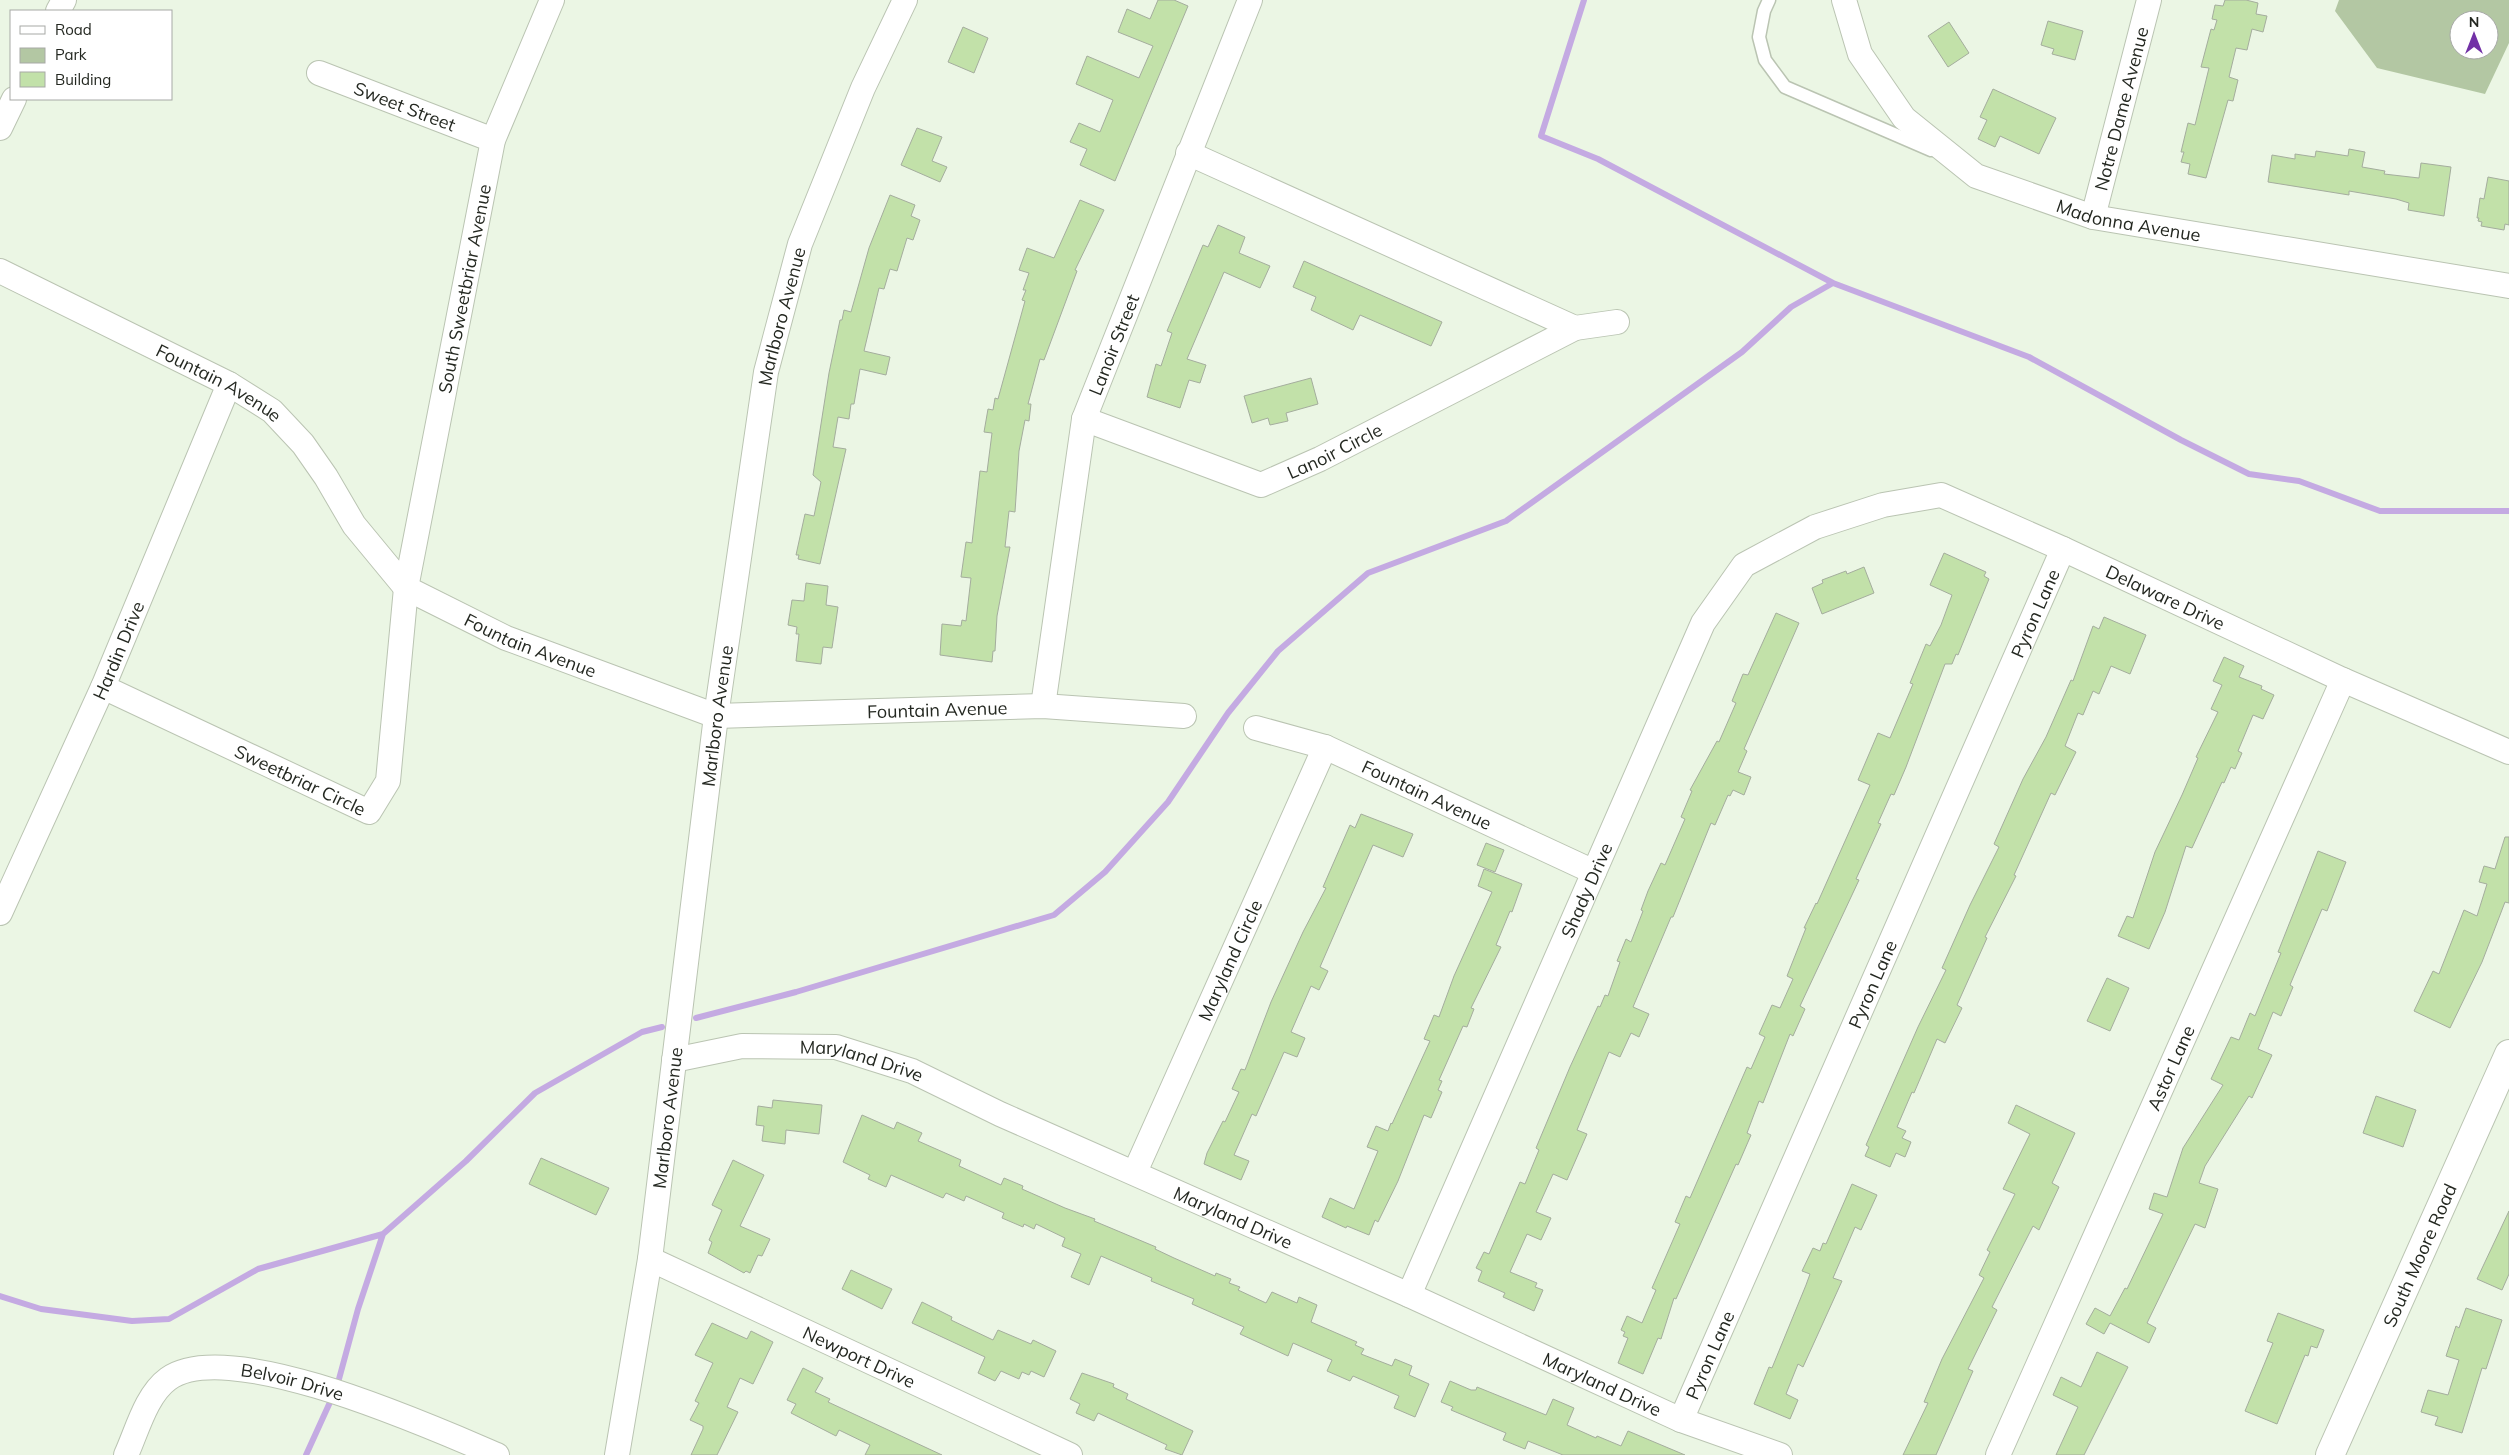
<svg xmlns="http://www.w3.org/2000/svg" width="2509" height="1455" font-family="Mulish,sans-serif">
<rect width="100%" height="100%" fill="#ebf6e4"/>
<path fill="#b3c7a3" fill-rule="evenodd" d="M 2339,0 L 2509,0 L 2509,43 L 2485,94 L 2377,68 L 2335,11 ZM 2459,20 L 2489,20 L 2489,50 L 2459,50 Z"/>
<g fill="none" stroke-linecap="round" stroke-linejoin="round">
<path stroke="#c4aae2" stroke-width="6" d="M 1584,0 L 1541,136 L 1598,159 L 1833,283 L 2029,357 L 2181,440 L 2249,474 L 2299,481 L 2380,511 L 2509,511
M 696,1018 L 796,992 L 1054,915 L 1105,872 L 1168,802 L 1228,713 L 1278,651 L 1368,573 L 1506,521 L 1742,352 L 1791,307 L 1833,283
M 0,1296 L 41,1309 L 132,1321 L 169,1319 L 258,1269 L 383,1234 L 466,1161 L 535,1093 L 642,1032 L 662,1027
M 339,1379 L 358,1309 L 383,1234
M 306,1455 L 331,1400"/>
</g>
<path fill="#c2e1a9" stroke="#a4ad9d" d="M 1158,0 L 1174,0 L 1188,6 L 1115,181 L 1080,165 L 1087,149 L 1070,142 L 1079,123 L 1100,132 L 1113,100 L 1076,84 L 1087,56 L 1139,78 L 1153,46 L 1118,32 L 1127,9 L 1150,19 Z
M 2225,0 L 2246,0 L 2258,3 L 2256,14 L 2267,16 L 2263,32 L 2252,29 L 2247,50 L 2236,48 L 2229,77 L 2238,80 L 2233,101 L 2228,100 L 2206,178 L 2188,174 L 2190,164 L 2181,162 L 2184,152 L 2181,152 L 2188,123 L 2195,125 L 2209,68 L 2201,67 L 2211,29 L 2214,30 L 2217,20 L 2212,19 L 2215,5 L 2223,6 Z
M 2048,21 L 2083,31 L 2075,60 L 2052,54 L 2054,49 L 2041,45 Z
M 1949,22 L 1969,53 L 1948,67 L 1928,36 Z
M 963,27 L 988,38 L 974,73 L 948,62 Z
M 1993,89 L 2056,118 L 2039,154 L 2000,136 L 1995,147 L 1978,139 L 1987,120 L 1980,117 Z
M 917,128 L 942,137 L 932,161 L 947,167 L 940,182 L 901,165 Z
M 2349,149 L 2365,152 L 2362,167 L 2385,171 L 2384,174 L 2419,178 L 2421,163 L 2451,167 L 2444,216 L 2408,210 L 2409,203 L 2396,199 L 2349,191 L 2349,195 L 2268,182 L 2272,155 L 2295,159 L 2295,154 L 2315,157 L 2316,151 L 2348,156 Z
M 2488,177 L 2509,181 L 2509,225 L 2505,224 L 2504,230 L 2481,226 L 2482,222 L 2478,221 L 2479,218 L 2477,218 L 2480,198 L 2484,199 Z
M 890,195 L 915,205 L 911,216 L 920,220 L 913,240 L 907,238 L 897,271 L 890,269 L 884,289 L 879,288 L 864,351 L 890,357 L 886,375 L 860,369 L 854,404 L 851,404 L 849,419 L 838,417 L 833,447 L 846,449 L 820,564 L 798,559 L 799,555 L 796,555 L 805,514 L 814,516 L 821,482 L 813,475 L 829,373 L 840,320 L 842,320 L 844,310 L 851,312 L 869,248 Z
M 1080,200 L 1104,210 L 1075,270 L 1077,271 L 1044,360 L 1040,359 L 1028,404 L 1031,404 L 1029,421 L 1025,420 L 1019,451 L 1015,512 L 1009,511 L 1005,547 L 1010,547 L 997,616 L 995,651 L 993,651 L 992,662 L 940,655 L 942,624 L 961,626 L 962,620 L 966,621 L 971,578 L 961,577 L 966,542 L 972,543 L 980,471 L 987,472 L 992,433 L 984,432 L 988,409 L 993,410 L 995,398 L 998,399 L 1025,301 L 1022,300 L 1026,290 L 1023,290 L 1029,273 L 1019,270 L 1027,248 L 1054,258 Z
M 1218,225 L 1245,237 L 1239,253 L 1270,266 L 1260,288 L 1224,272 L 1187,359 L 1206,365 L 1200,383 L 1189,380 L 1180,408 L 1147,397 L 1156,364 L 1161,366 L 1172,333 L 1167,331 L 1203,245 L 1208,247 Z
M 1304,261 L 1442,322 L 1431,346 L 1360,315 L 1353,330 L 1311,310 L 1316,297 L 1293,287 Z
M 1311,378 L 1318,404 L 1286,413 L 1288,421 L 1270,425 L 1268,418 L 1252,423 L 1244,396 Z
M 1944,553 L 1986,572 L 1984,576 L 1989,579 L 1958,655 L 1956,654 L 1952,664 L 1945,664 L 1906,767 L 1894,795 L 1891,794 L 1878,823 L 1881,824 L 1856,879 L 1859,880 L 1800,1006 L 1805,1009 L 1793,1036 L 1790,1034 L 1763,1103 L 1759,1101 L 1747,1133 L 1751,1135 L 1738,1165 L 1736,1164 L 1676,1299 L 1674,1298 L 1661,1339 L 1658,1338 L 1643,1374 L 1618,1363 L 1628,1338 L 1623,1336 L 1625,1332 L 1621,1330 L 1627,1316 L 1642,1323 L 1656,1290 L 1652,1288 L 1680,1224 L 1675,1222 L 1686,1196 L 1690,1198 L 1747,1067 L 1751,1069 L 1765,1037 L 1759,1034 L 1772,1005 L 1780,1008 L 1793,979 L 1787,976 L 1806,928 L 1804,928 L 1816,903 L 1817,904 L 1870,785 L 1858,780 L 1878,733 L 1890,738 L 1913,684 L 1910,683 L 1926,644 L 1930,646 L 1941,625 L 1952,595 L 1930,585 Z
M 1864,567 L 1874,593 L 1822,614 L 1812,588 L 1823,583 L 1822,580 L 1846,571 L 1847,574 Z
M 806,583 L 828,586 L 826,605 L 838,607 L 832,648 L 823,647 L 821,664 L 796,661 L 799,634 L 796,634 L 797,627 L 788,625 L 792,600 L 804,601 Z
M 1776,613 L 1799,623 L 1744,749 L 1747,751 L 1738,772 L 1751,777 L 1744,795 L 1733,790 L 1730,796 L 1728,795 L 1715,825 L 1711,823 L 1673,917 L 1671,917 L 1633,1007 L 1649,1014 L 1639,1037 L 1631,1033 L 1620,1057 L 1609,1052 L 1577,1130 L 1587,1134 L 1567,1180 L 1553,1174 L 1536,1212 L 1551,1218 L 1541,1240 L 1527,1234 L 1510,1272 L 1537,1283 L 1535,1287 L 1543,1290 L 1534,1311 L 1503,1297 L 1505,1293 L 1478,1281 L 1482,1271 L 1476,1268 L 1484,1252 L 1489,1254 L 1520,1182 L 1525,1184 L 1539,1150 L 1536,1148 L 1570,1067 L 1598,1006 L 1600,1007 L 1605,995 L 1608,996 L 1620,962 L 1617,961 L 1626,939 L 1631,942 L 1643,911 L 1641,910 L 1648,891 L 1661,863 L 1665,865 L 1685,819 L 1681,817 L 1692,791 L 1690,790 L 1717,741 L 1719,742 L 1736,703 L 1732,701 L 1743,674 L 1748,675 Z
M 2104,617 L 2146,635 L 2130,674 L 2111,666 L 2099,694 L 2093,691 L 2083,715 L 2078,713 L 2065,746 L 2076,752 L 2055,795 L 2051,793 L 2014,875 L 2016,876 L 1985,937 L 1987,938 L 1957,1005 L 1962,1008 L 1945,1043 L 1937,1039 L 1914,1093 L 1912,1092 L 1897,1127 L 1906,1131 L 1902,1138 L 1911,1142 L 1905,1157 L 1896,1153 L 1890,1167 L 1865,1156 L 1869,1147 L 1866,1145 L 1918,1027 L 1946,970 L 1942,968 L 1970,905 L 1999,847 L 1994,844 L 2023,779 L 2046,737 L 2071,680 L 2073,681 L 2093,626 L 2099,629 Z
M 2224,657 L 2244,666 L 2239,677 L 2262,686 L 2261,689 L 2274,695 L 2263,719 L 2253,715 L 2238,751 L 2242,753 L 2235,769 L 2231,767 L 2224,783 L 2222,782 L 2192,848 L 2186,846 L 2165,912 L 2149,949 L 2118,936 L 2127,916 L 2133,918 L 2155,852 L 2182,795 L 2198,758 L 2196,757 L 2218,712 L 2211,709 L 2222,685 L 2213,681 Z
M 1361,814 L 1413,834 L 1403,857 L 1373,845 L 1320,967 L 1328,971 L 1319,990 L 1311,986 L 1291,1032 L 1305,1038 L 1297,1057 L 1284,1052 L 1256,1116 L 1252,1114 L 1234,1155 L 1249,1161 L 1241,1180 L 1204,1164 L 1207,1153 L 1223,1121 L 1225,1122 L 1239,1092 L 1232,1089 L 1241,1069 L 1245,1070 L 1271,1002 L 1303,932 L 1326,888 L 1323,887 L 1350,825 L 1355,828 Z
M 2505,837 L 2509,837 L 2509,903 L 2505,902 L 2482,962 L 2450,1028 L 2414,1011 L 2433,971 L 2439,974 L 2464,910 L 2477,916 L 2487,884 L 2479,882 L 2484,866 L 2495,869 Z
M 1486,843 L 1504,850 L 1495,872 L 1477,865 Z
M 2318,851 L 2346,862 L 2327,911 L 2322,909 L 2290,985 L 2293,987 L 2281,1016 L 2273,1012 L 2258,1049 L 2272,1055 L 2252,1098 L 2249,1096 L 2205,1166 L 2199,1183 L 2218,1189 L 2205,1228 L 2195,1224 L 2147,1323 L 2156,1328 L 2149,1343 L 2110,1323 L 2104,1334 L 2086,1324 L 2095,1308 L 2110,1316 L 2125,1288 L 2127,1289 L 2163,1214 L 2149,1209 L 2154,1193 L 2167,1197 L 2183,1148 L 2223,1085 L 2211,1079 L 2231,1037 L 2239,1040 L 2250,1013 L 2255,1016 L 2281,953 L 2278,952 Z
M 1484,869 L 1522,884 L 1512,912 L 1510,911 L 1496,945 L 1501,947 L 1471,1008 L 1474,1009 L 1467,1027 L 1463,1026 L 1439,1080 L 1442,1081 L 1438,1090 L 1442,1092 L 1431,1118 L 1424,1115 L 1398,1181 L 1378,1222 L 1375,1220 L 1369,1235 L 1347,1226 L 1346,1228 L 1322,1217 L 1330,1198 L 1354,1209 L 1378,1151 L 1367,1147 L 1376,1126 L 1388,1131 L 1391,1123 L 1392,1124 L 1430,1041 L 1424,1039 L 1434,1015 L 1439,1017 L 1454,976 L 1492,892 L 1478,886 Z
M 2107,978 L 2129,988 L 2110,1031 L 2087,1021 Z
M 2376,1096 L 2416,1110 L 2403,1147 L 2363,1133 Z
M 773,1100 L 822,1105 L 819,1134 L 786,1130 L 785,1144 L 762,1141 L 764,1126 L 756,1125 L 758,1106 L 772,1108 Z
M 2016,1105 L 2075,1133 L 2052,1183 L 2059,1187 L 2039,1230 L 2033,1226 L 1992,1307 L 1997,1310 L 1968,1369 L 1973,1371 L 1936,1455 L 1903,1455 L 1928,1403 L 1924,1402 L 1942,1359 L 1984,1278 L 1979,1275 L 1990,1252 L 1987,1250 L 2015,1194 L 2003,1189 L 2030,1134 L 2008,1123 Z
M 862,1115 L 894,1129 L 897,1122 L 922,1133 L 918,1141 L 961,1160 L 959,1166 L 1001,1185 L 1004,1178 L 1023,1186 L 1022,1189 L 1065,1208 L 1095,1219 L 1094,1221 L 1156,1247 L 1155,1249 L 1174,1258 L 1215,1276 L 1216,1273 L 1231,1279 L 1229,1283 L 1240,1287 L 1238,1290 L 1266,1303 L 1272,1292 L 1297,1303 L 1299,1297 L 1317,1305 L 1311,1322 L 1357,1342 L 1355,1345 L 1364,1349 L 1361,1354 L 1392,1366 L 1395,1359 L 1412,1366 L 1409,1375 L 1429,1384 L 1415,1417 L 1394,1408 L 1399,1396 L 1353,1376 L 1350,1381 L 1327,1371 L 1332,1360 L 1293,1343 L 1288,1356 L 1240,1334 L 1244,1327 L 1192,1304 L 1194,1299 L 1151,1281 L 1152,1278 L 1101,1256 L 1089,1285 L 1071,1277 L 1081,1254 L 1062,1246 L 1065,1238 L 1036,1224 L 1034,1229 L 1024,1224 L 1023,1227 L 1002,1218 L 1004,1213 L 966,1196 L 964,1201 L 946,1193 L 943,1198 L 891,1175 L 886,1187 L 868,1179 L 870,1175 L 843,1162 Z
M 541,1158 L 609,1188 L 596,1215 L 529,1184 Z
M 733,1160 L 764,1175 L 740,1226 L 770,1239 L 762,1256 L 758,1255 L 750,1273 L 746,1271 L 744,1273 L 708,1253 L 712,1242 L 709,1240 L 722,1210 L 712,1205 Z
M 1852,1184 L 1877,1195 L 1861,1230 L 1855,1227 L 1833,1278 L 1842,1281 L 1803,1367 L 1798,1364 L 1786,1394 L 1798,1400 L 1790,1419 L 1754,1404 L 1769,1367 L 1772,1368 L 1806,1285 L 1810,1274 L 1802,1271 L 1813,1248 L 1820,1251 L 1823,1243 L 1826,1244 Z
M 2509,1211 L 2509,1274 L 2502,1290 L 2477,1279 Z
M 851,1270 L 892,1289 L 882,1309 L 842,1289 Z
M 922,1302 L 952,1317 L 951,1320 L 993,1340 L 998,1330 L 1031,1344 L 1033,1340 L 1056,1351 L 1044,1377 L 1031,1371 L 1029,1375 L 1022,1372 L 1019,1379 L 1001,1371 L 995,1381 L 978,1373 L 985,1357 L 912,1323 Z
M 2466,1308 L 2502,1320 L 2486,1369 L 2482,1368 L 2462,1433 L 2435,1425 L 2438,1417 L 2421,1412 L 2428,1390 L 2448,1395 L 2459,1360 L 2446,1356 L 2456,1326 L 2459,1328 Z
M 2278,1313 L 2324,1330 L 2317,1348 L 2311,1346 L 2308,1356 L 2305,1355 L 2277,1424 L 2245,1411 L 2273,1343 L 2267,1341 Z
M 712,1323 L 747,1339 L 751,1331 L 773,1342 L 753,1384 L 740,1378 L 727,1407 L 738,1412 L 717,1455 L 691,1455 L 703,1429 L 703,1426 L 690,1420 L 699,1403 L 695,1401 L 713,1363 L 695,1355 Z
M 2097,1352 L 2128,1367 L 2084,1455 L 2056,1455 L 2078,1407 L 2053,1395 L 2061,1377 L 2081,1387 Z
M 803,1368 L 823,1378 L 815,1392 L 830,1399 L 828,1402 L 942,1455 L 865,1455 L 870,1445 L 839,1430 L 836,1436 L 791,1413 L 796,1404 L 787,1400 Z
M 1082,1373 L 1114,1384 L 1113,1387 L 1128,1394 L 1126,1399 L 1193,1431 L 1182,1455 L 1165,1449 L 1167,1445 L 1098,1413 L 1094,1421 L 1076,1413 L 1080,1404 L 1070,1399 Z
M 1450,1381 L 1471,1390 L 1476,1390 L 1477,1387 L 1546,1415 L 1553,1399 L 1574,1408 L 1567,1425 L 1596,1438 L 1597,1436 L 1621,1446 L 1628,1431 L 1685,1455 L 1563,1455 L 1528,1441 L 1525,1449 L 1503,1440 L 1506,1433 L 1451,1410 L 1453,1407 L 1441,1402 Z"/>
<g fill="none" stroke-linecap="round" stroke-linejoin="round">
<g stroke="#bac4b2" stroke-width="15">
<path id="service" d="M 1769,0 L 1764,11 L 1759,37 L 1765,60 L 1785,87 L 1931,150"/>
</g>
<g stroke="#bac4b2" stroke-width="26">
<g id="minor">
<path id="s1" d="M 1844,0 L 1860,54 L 1904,118 L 1976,176 L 2093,217 L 2509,286"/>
<path d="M 58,11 L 64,0"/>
<path id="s2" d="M 319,73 L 493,140"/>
<path d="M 0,128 L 14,99"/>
<path d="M 1188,153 L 1575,328 L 1617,322"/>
<path id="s3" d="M 2093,217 L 2149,0"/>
<path id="s4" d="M 0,271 L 229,384 L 272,411 L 303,444 L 326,477 L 354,525 L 406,588 L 506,638 L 716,716 L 1043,706 L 1184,716"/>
<path id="s5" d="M 1084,419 L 1261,485 L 1320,459 L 1575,328"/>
<path id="s6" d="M 103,687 L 369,812 L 388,781 L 406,588 L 493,140 L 552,0"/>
<path id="s7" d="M 1043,706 L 1084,419 L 1250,0"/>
<path id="s8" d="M 1256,728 L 1325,747 L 1594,872"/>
<path id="s9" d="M 0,913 L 103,687 L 229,384"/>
<path id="s10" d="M 674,1060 L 742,1046 L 836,1047 L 912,1071 L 1000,1114 L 1409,1295 L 1681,1420 L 1780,1455"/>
<path id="s11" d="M 1135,1172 L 1325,747"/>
<path id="s12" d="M 650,1259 L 1070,1455"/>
<path id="s13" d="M 1409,1295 L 1703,623 L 1744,565 L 1815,527 L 1883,505 L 1941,495 L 2063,549 L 2343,680 L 2509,752"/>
<path id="s14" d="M 1681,1420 L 2063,549"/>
<path id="s15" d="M 126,1455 C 137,1431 146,1395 168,1379 C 228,1335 433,1428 497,1455"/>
<path id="s16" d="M 617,1455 L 650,1259 L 716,716 L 766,372 L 800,244 L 863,88 L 905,0"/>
<path id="s17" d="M 1998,1455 L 2343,680"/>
</g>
</g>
<g stroke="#bac4b2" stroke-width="30">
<g id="secondary">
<path id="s18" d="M 2330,1455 L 2509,1054"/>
</g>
</g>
<use href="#service" stroke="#fff" stroke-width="12"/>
<use href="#minor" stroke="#fff" stroke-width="24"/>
<use href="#secondary" stroke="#fff" stroke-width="28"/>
</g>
<g text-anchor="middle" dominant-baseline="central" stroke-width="5" stroke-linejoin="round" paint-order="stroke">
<g font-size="18" fill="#242821" stroke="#fff">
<text stroke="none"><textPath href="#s2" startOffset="92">Sweet Street</textPath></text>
<text stroke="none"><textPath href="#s3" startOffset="112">Notre Dame Avenue</textPath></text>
<text stroke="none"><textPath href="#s1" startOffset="386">Madonna Avenue</textPath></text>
<text stroke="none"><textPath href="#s6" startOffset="829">South Sweetbriar Avenue</textPath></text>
<text stroke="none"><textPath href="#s16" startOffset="1151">Marlboro Avenue</textPath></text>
<text stroke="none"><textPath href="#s7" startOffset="370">Lanoir Street</textPath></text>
<text stroke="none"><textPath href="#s4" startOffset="246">Fountain Avenue</textPath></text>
<text stroke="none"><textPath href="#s5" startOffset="270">Lanoir Circle</textPath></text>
<text stroke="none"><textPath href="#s13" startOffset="1262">Delaware Drive</textPath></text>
<text stroke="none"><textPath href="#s14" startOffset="881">Pyron Lane</textPath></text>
<text stroke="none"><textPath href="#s4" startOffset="666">Fountain Avenue</textPath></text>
<text stroke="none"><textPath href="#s9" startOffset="288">Hardin Drive</textPath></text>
<text stroke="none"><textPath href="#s4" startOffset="1086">Fountain Avenue</textPath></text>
<text stroke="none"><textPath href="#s16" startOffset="746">Marlboro Avenue</textPath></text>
<text stroke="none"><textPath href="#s6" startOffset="218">Sweetbriar Circle</textPath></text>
<text stroke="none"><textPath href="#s8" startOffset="184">Fountain Avenue</textPath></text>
<text stroke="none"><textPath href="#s13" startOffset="442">Shady Drive</textPath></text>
<text stroke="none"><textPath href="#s11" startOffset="232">Maryland Circle</textPath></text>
<text stroke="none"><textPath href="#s14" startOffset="476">Pyron Lane</textPath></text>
<text stroke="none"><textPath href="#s10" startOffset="191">Maryland Drive</textPath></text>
<text stroke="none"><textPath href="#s17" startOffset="424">Astor Lane</textPath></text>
<text stroke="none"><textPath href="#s16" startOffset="341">Marlboro Avenue</textPath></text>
<text stroke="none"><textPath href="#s10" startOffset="596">Maryland Drive</textPath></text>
<text stroke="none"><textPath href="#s18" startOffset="219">South Moore Road</textPath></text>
<text stroke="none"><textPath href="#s14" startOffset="71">Pyron Lane</textPath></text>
<text stroke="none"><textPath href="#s12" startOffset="231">Newport Drive</textPath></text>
<text stroke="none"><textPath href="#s15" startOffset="216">Belvoir Drive</textPath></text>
<text stroke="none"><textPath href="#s10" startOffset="1001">Maryland Drive</textPath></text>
</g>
</g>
<rect x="10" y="10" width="162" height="90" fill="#ffffff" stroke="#a7a9a6"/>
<rect x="20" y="26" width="25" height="8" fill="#ffffff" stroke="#a7a9a6"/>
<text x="55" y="35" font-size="15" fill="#242821">Road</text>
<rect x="20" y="48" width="25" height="15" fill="#b3c7a3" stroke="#a7a9a6"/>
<text x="55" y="60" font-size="15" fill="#242821">Park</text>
<rect x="20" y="72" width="25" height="15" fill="#c2e1a9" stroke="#a7a9a6"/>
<text x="55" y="85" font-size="15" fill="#242821">Building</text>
<g transform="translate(2474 35)"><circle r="24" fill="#ffffff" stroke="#a7a9a6"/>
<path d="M0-4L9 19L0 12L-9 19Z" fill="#7231a6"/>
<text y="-8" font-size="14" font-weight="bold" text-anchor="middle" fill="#242821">N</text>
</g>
</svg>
